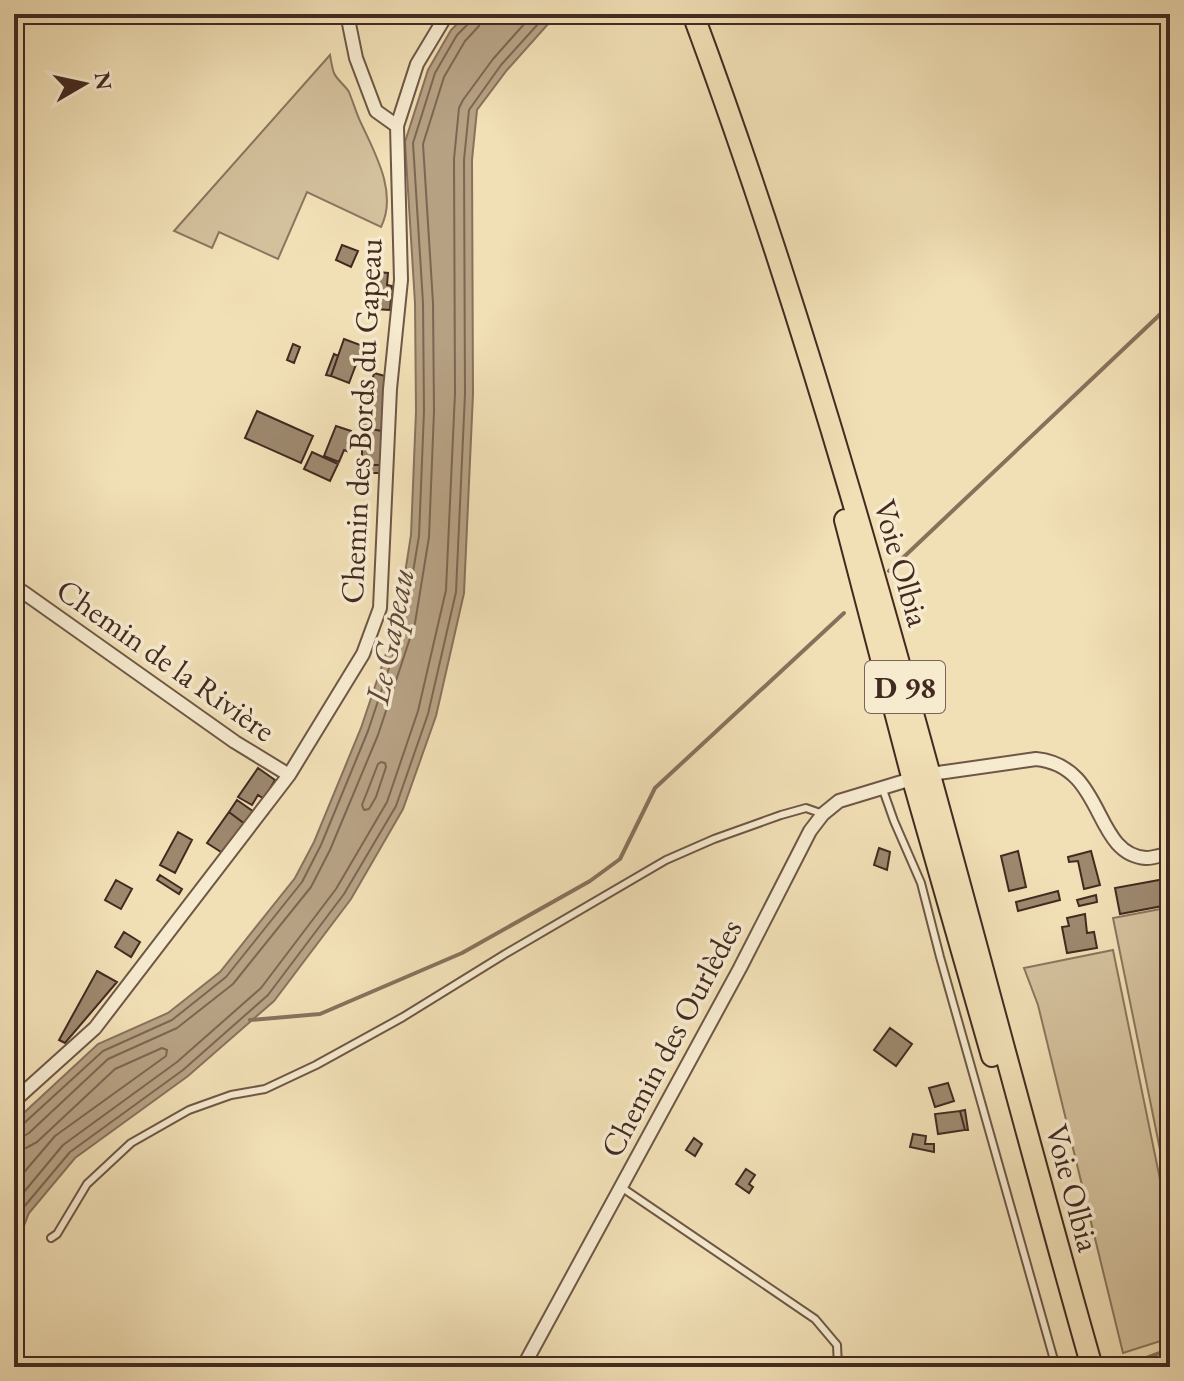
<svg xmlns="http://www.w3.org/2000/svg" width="1184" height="1381" font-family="'EB Garamond',serif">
<rect width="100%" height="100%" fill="#f1dfb5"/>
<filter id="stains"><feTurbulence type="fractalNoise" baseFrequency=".0025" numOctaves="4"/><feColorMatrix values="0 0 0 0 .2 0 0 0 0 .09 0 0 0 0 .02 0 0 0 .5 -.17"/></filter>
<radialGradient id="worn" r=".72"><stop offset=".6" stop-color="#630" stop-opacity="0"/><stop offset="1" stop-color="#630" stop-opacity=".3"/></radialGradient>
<path fill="#d3c09c" stroke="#8b755e" stroke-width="2" d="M 330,55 C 331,60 332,68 334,73 C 337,80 345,85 349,92 C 353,102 356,112 360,121 C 375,153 398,193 381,227 L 307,192 L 278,259 L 219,232 L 212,248 L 174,231 Z
M 1166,908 L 1170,934 L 1170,1199 L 1113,918 Z
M 1113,950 L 1170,1228 L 1170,1338 L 1123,1353 L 1038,1005 L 1024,968 Z"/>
<path fill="#b6a183" stroke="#88715c" stroke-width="2" d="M 467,14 L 557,14 L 507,70 L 477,110 L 472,160 L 473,394 L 464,593 L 436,716 L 403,809 L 351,899 L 274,1001 L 188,1076 L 75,1158 L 29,1213 L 14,1251 L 14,1122 L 98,1044 L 168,1013 L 220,972 L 295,878 L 314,842 L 361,728 L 398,618 L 411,535 L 416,411 L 415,303 L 405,142 L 428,70 L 451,30 Z"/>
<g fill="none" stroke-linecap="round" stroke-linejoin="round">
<path stroke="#7c6652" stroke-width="2" d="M 381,762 L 385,763 L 386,767 L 376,797 L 369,809 L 364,810 L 362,805 L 378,764 Z
M 14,1127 L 22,1125 L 103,1051 L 172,1020 L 226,977 L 302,882 L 321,845 L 368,731 L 405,620 L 419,536 L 424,411 L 423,303 L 413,143 L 435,73 L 457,35 L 471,21 L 472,14
M 14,1137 L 22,1137 L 29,1133 L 108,1059 L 177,1028 L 233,984 L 311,887 L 330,850 L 378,735 L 415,623 L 429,537 L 434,411 L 433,303 L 423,144 L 444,77 L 465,41 L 479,26 L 482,14
M 14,1149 L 26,1148 L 37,1142 L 115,1069 L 162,1048 L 167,1050 L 166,1056 L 55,1136 L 14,1184
M 14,1204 L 63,1145 L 177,1062 L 261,988 L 336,889 L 387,802 L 418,711 L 446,590 L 455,393 L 454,159 L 459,108 L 463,100 L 493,59 L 533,14
M 14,1230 L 23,1208 L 70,1152 L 183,1070 L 268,995 L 344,894 L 396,806 L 428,714 L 456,592 L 465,394 L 464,160 L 469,110 L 501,65 L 547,14"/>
<path stroke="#88715c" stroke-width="4" d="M 889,571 L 1170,305
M 250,1020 L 320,1014 L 462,953 L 590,881 L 620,859 L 655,788 L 844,613
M 1010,1367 L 1023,1365 L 1043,1366
M 1108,1367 L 1130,1364 L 1170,1349"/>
</g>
<path fill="#9d886e" stroke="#432a21" stroke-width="2" d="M 342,245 L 358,251 L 351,267 L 336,260 Z
M 378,272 L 388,273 L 387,285 L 392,286 L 390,310 L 375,309 Z
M 370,294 L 377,295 L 375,307 L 369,306 Z
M 344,339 L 363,346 L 349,383 L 331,376 Z
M 293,344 L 300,347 L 294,363 L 287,360 Z
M 334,354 L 338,356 L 331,376 L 326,375 Z
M 374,373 L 385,376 L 383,431 L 362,428 Z
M 257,411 L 313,436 L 301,463 L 245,438 Z
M 336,426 L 351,431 L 347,443 L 349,443 L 347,449 L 347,451 L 344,450 L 339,462 L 324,456 Z
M 362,428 L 383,431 L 382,465 L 362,465 Z
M 312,452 L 338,464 L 330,481 L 304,469 Z
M 362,465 L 382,465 L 382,473 L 361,473 Z
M 258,768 L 275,780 L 264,799 L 258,795 L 252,805 L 238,797 Z
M 237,800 L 254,812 L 245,824 L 229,812 Z
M 229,812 L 245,824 L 224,854 L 207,843 Z
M 178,832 L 192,840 L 175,873 L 160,865 Z
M 879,848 L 890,852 L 887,870 L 874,865 Z
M 1018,851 L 1026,887 L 1009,891 L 1001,856 Z
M 1091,851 L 1100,885 L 1084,889 L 1078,861 L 1069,862 L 1068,857 Z
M 160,875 L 182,889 L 179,894 L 157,880 Z
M 1170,878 L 1170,913 L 1168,905 L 1120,914 L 1115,888 Z
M 116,880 L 132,889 L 121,909 L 105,900 Z
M 1058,891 L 1060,900 L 1018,911 L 1016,902 Z
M 1096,895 L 1097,902 L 1079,906 L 1077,900 Z
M 1085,914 L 1087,933 L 1094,932 L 1097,948 L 1067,953 L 1062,927 L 1069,926 L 1067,918 Z
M 124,932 L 140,942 L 131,957 L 115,947 Z
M 97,971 L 117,982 L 65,1043 L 59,1040 Z
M 890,1028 L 912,1044 L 896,1066 L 874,1050 Z
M 948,1083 L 954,1101 L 935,1107 L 929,1088 Z
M 965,1110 L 968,1130 L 965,1130 L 960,1111 Z
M 960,1111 L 965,1130 L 938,1134 L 935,1114 Z
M 913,1134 L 926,1136 L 925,1144 L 934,1144 L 934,1152 L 910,1147 Z
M 694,1138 L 702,1144 L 695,1156 L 686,1150 Z
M 746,1169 L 755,1175 L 749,1184 L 753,1187 L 749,1193 L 736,1184 Z"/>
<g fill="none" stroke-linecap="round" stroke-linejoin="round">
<g stroke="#6e5746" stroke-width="10">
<path id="service" d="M 882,787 L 894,821 L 921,883 L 940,957 L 1056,1367
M 621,1187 L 815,1319 L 837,1345 L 838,1367
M 51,1238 L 57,1234 L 87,1184 L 131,1143 L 189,1110 L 231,1095 L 265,1089 L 316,1065 L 403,1017 L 505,954 L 666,860 L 714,839 L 781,815 L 806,808 L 823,814"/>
</g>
<g stroke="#6e5746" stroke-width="16">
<path id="minor" d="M 347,14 L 356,58 L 376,111 L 397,126
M 14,587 L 23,592 L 235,742 L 289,775
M 938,773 L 1036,759 C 1106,766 1092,854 1146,858 C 1154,858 1162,855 1170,853
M 14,1101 L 95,1028 L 289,775 L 363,654 L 380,608 L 390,389 L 401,280 L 397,126 L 417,64 L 447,14
M 523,1367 L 740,968 L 810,831 L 823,814 L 839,801 L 905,781"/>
</g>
<g stroke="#432a21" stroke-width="24">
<path id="trunk" d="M 693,14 C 857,455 963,915 1092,1367
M 845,520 L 911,773 L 992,1056"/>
</g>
<use href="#service" stroke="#f6eacf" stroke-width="6"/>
<use href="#minor" stroke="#f6eacf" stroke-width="12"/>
<use href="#trunk" stroke="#f1dfb5" stroke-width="20"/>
</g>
<g text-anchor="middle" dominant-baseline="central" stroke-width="7" stroke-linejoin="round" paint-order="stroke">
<rect fill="#f6eacf" stroke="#796455" stroke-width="2" x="865" y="661" width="80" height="52" rx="6"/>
<g font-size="30" font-weight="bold" fill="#432a21">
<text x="905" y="687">D 98</text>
</g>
<g font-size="32" fill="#432a21" stroke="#f6eacf">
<text transform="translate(361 421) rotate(-87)">Chemin des Bords du Gapeau</text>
<text transform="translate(902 563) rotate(74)">Voie Olbia</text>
<text transform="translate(166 660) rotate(35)">Chemin de la Rivière</text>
<text transform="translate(671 1038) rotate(-62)">Chemin des Ourlèdes</text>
<text transform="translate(1073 1188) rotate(75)">Voie Olbia</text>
</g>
<g font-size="34" font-style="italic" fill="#60483a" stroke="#f6eacf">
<text transform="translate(389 636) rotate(-79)">Le Gapeau</text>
</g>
</g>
<rect width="1184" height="1381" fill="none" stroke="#f1dfb5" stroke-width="48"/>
<rect x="16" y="16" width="1152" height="1349" fill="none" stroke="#432a21" stroke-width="4"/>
<rect x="24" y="24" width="1136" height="1333" fill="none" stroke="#432a21" stroke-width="2"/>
<g transform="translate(84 84) rotate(81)" stroke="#f6eacf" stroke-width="6" paint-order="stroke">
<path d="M0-6L14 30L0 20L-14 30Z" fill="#432a21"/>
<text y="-12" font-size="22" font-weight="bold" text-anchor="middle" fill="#432a21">N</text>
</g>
<rect width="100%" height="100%" filter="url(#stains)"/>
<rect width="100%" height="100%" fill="url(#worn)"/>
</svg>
